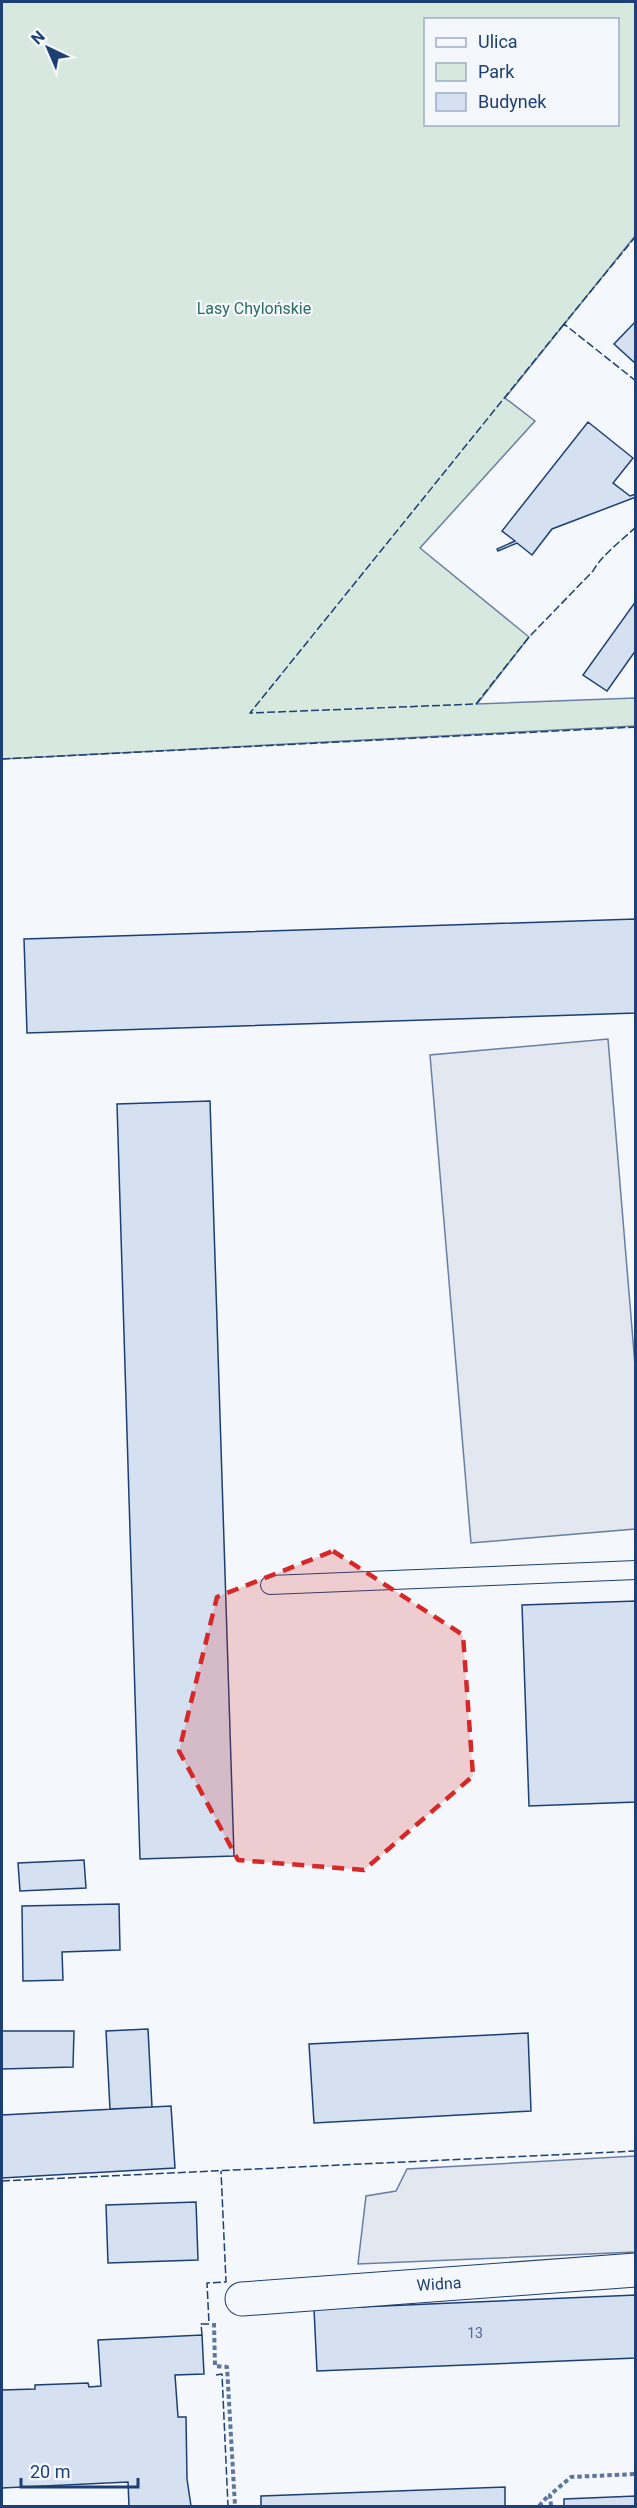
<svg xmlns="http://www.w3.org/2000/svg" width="637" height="2508" font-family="Roboto,sans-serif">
<rect width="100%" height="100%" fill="#f4f7fb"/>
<path fill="#d7e8df" stroke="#687fa3" stroke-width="1.5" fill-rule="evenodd" d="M 2,2 L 635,2 L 635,236 L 505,398 L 535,421 L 420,548 L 529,637 L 477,704 L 635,698 L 635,726 L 2,759 ZM 426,20 L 618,20 L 618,124 L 426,124 Z"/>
<path fill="#e3e8f0" stroke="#687fa3" stroke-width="1.5" d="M 608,1039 L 635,1365 L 635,1529 L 471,1543 L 430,1055 Z
M 635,2156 L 635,2252 L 358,2264 L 366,2196 L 396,2191 L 407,2169 Z"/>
<path fill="#d5e0f0" stroke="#1d3f73" stroke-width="1.5" d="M 636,321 L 636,364 L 614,344 Z
M 588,422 L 633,458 L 613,483 L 630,496 L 636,494 L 636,497 L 552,529 L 532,555 L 517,543 L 498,551 L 497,549 L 515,541 L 502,531 Z
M 636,601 L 636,650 L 607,691 L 583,675 Z
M 636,919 L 636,1013 L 27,1033 L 24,939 Z
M 210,1101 L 234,1856 L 140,1859 L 117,1104 Z
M 636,1601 L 636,1802 L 529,1806 L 522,1605 Z
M 84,1860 L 86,1888 L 20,1891 L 18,1863 Z
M 119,1904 L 120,1950 L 62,1952 L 63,1980 L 23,1981 L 22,1906 Z
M 148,2029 L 152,2107 L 110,2109 L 106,2031 Z
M 2,2031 L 74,2031 L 73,2067 L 2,2069 Z
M 528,2033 L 531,2111 L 314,2123 L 309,2044 Z
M 171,2106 L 175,2168 L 2,2178 L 2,2115 Z
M 196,2202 L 198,2260 L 108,2263 L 106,2205 Z
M 636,2295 L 636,2358 L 317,2371 L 314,2309 Z
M 202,2335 L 204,2374 L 175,2375 L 178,2417 L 186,2417 L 187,2479 L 191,2506 L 129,2506 L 128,2482 L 2,2488 L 2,2390 L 35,2389 L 35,2385 L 88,2383 L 89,2387 L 101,2386 L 98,2340 Z
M 505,2487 L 505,2506 L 261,2506 L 261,2496 Z
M 636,2496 L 636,2506 L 564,2506 L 564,2499 Z"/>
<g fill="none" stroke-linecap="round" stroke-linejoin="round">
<g stroke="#1d3f73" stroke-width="20">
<path id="lane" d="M 270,1585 L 636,1570"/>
</g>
<g stroke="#1d3f73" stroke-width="35">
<path id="street" d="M 242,2299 L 636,2270"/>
</g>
<path stroke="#5e769c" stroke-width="4" stroke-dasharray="4.5 3" stroke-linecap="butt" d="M 214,2323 L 215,2366 L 227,2367 L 235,2506
M 539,2506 L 549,2495
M 551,2506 L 550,2495 L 571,2477 L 636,2474"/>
<use href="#lane" stroke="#f4f7fb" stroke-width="18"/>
<use href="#street" stroke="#f4f7fb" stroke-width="33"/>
<path stroke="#1d3f73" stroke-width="1.5" stroke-dasharray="8 3" stroke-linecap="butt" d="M 636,236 L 564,324 L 636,381
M 564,324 L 250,713 L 476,704 L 529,637 L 593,571 C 601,556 622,540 636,527
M 2,759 L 636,727
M 2,2181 L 636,2151
M 202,2335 L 201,2324 L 209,2324 L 207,2283 L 226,2282 L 221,2171
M 216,2375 L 222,2374 L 228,2506"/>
</g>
<path fill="#d62828" fill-opacity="0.2" stroke="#d62828" stroke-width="4.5" stroke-dasharray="12 8" stroke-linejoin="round" d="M 333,1551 L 463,1635 L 473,1776 L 364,1870 L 238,1860 L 179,1751 L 217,1597 Z"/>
<g text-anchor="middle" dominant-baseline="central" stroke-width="4.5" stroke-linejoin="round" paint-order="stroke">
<g font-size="14" fill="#4b6792">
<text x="475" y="2333">13</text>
</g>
<g font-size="16" fill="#2c6c60" stroke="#f4f7fb">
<text x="254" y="308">Lasy Chylońskie</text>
</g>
<g font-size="16" fill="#1d3f73" stroke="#f4f7fb">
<text transform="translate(439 2284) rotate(-4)">Widna</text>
</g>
</g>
<rect width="637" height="2508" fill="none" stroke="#1d3f73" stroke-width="6"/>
<rect x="424" y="18" width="195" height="108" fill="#f4f7fb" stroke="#9eadc5" stroke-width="1.5"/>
<rect x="436" y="38" width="30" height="9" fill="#f4f7fb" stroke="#9eadc5" stroke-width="1.5"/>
<text x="478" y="48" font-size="18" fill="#1d3f73">Ulica</text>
<rect x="436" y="63" width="30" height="18" fill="#d7e8df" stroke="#9eadc5" stroke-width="1.5"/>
<text x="478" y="78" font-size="18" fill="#1d3f73">Park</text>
<rect x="436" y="93" width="30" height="18" fill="#d5e0f0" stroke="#9eadc5" stroke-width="1.5"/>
<text x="478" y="108" font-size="18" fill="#1d3f73">Budynek</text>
<g transform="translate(48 48) rotate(316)" stroke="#f4f7fb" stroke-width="4.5" paint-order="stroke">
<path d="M0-4.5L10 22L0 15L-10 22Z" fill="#1d3f73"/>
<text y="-9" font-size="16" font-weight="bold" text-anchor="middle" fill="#1d3f73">N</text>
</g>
<path d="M21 2478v9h117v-9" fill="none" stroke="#1d3f73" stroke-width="3"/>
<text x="30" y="2478" font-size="18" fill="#1d3f73" stroke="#f4f7fb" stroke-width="4.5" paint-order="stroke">20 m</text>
</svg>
